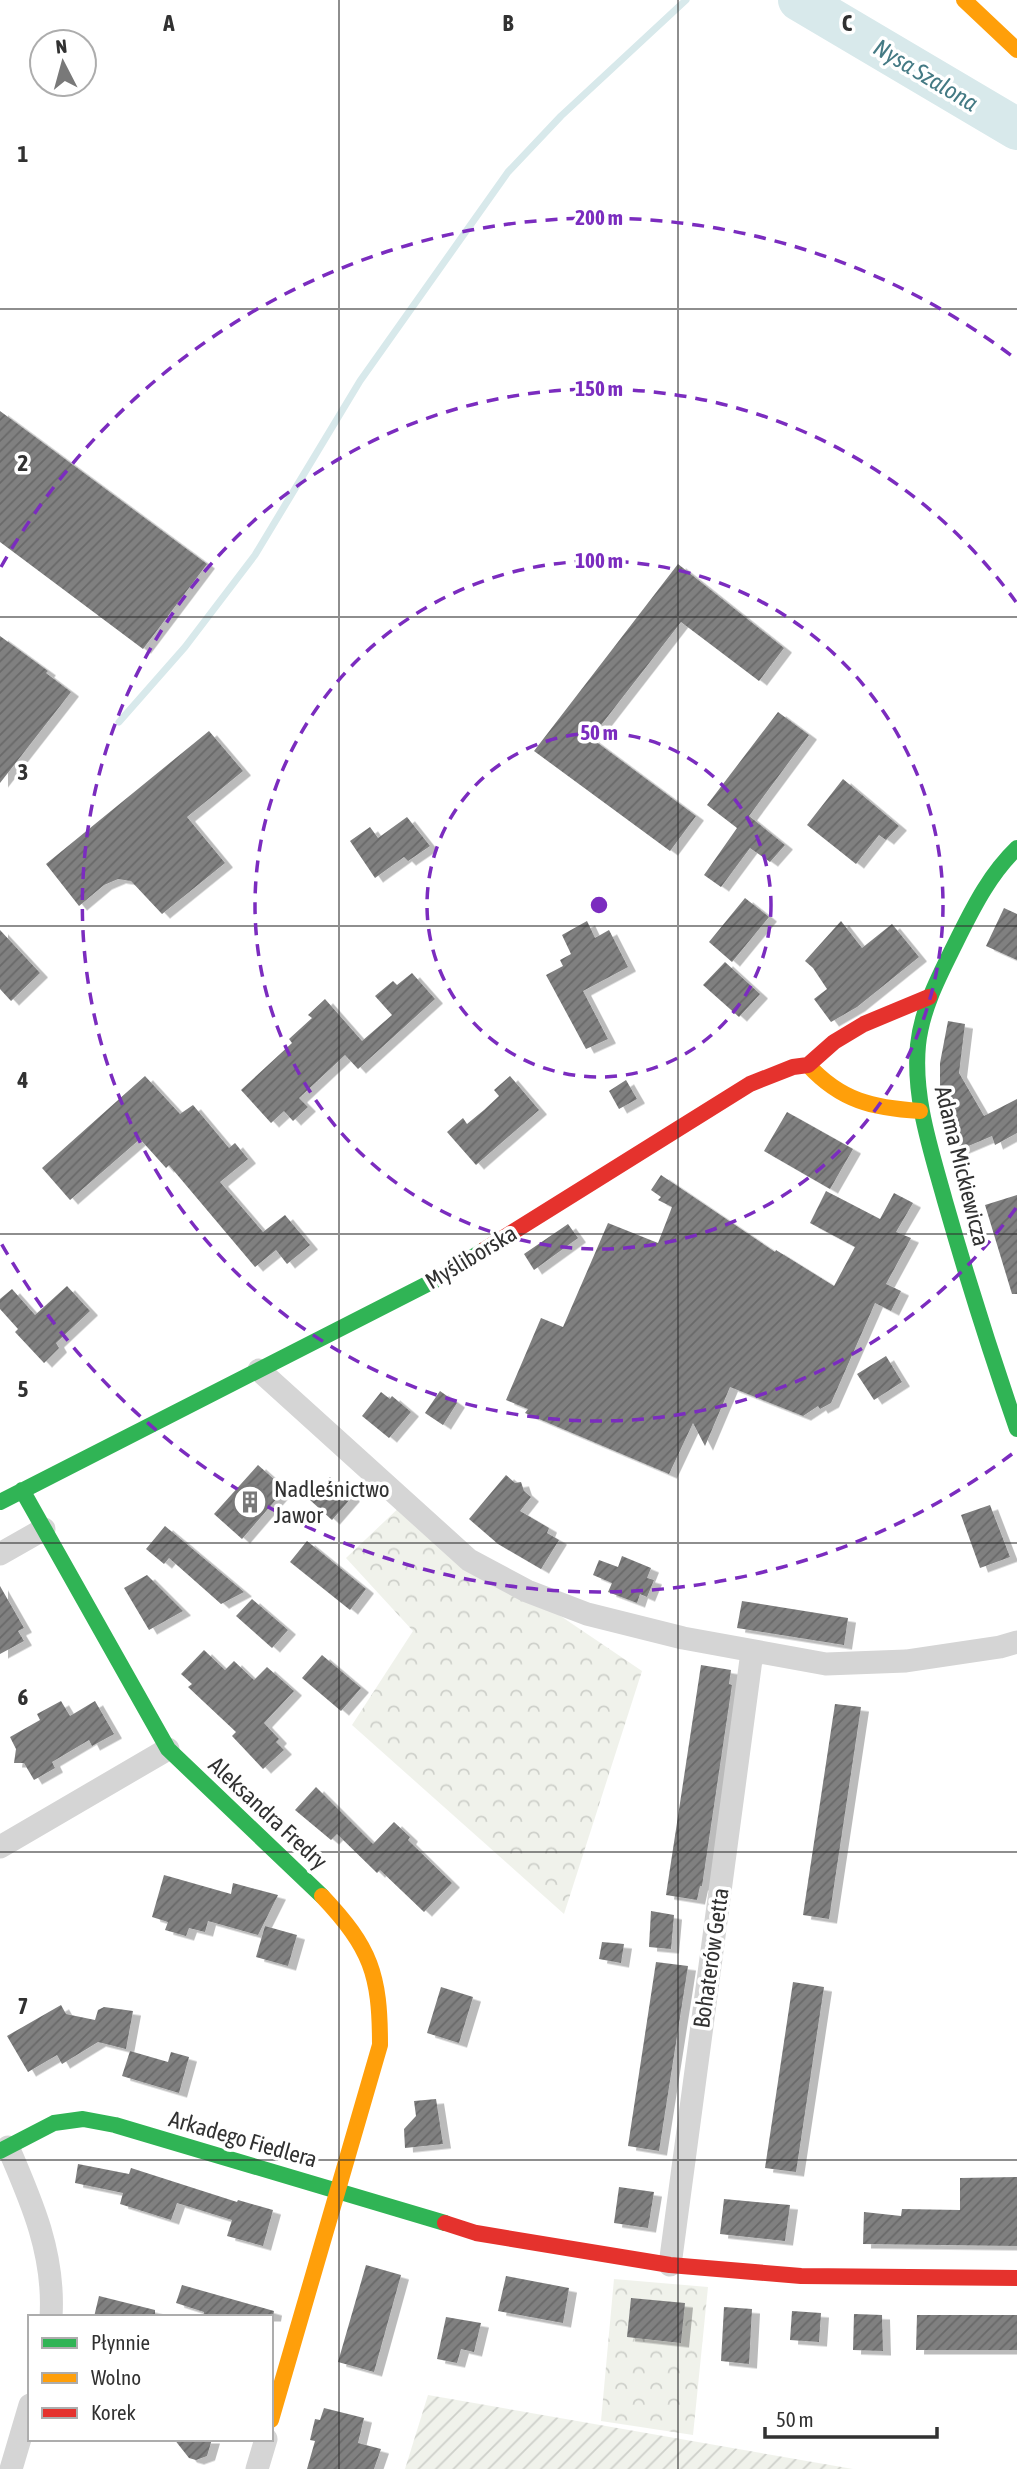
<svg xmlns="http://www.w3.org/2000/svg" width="1017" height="2469" font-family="'Asap Condensed',sans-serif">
<defs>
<pattern id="forest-crowns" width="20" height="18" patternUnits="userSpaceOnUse" patternTransform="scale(1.75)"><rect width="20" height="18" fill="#f0f2eb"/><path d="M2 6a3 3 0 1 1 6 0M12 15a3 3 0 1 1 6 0" fill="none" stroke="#ced0ca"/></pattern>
<pattern id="garden-furrows" width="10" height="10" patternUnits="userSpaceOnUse" patternTransform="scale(1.75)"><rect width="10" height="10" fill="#f0f2eb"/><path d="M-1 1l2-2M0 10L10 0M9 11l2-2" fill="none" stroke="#ced0ca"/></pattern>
<pattern id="building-hatch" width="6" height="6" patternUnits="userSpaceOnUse" patternTransform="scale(1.75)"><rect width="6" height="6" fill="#808080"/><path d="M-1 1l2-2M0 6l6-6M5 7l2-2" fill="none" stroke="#696969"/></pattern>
<filter id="shadow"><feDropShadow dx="8" dy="4.5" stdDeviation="0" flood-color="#0004"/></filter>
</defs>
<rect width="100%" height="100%" fill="#fff"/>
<path fill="url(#forest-crowns)" d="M 405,1502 L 445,1538 L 642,1671 L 564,1914 L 352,1725 L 413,1631 L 346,1558 Z
M 614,2279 L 708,2287 L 693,2435 L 601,2421 Z"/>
<path fill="url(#garden-furrows)" d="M 428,2395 L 853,2469 L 405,2469 Z"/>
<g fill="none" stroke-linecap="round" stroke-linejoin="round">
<path stroke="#d8e9eb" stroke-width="7" d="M 119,722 L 185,647 L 255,555 L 360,381 L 508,172 L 561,116 L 686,0"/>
<path stroke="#d8e9eb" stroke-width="42" d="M 799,0 L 1017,129"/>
</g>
<path fill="url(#building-hatch)" filter="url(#shadow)" d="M 0,411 L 207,564 L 143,649 L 0,542 Z
M 678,564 L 784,648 L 759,681 L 681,622 L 591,738 L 696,816 L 670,851 L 534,751 Z
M 0,636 L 48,671 L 46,673 L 71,692 L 0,783 Z
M 778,712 L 809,735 L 749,816 L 785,845 L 770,862 L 750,848 L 721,887 L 704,875 L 737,828 L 707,805 Z
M 209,731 L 243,771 L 187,817 L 225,863 L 162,914 L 131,881 L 118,879 L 104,885 L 79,906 L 46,864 Z
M 843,779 L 899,826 L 886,840 L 879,835 L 856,864 L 807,825 Z
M 407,817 L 430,846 L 408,861 L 404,857 L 375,878 L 350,841 L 370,827 L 378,838 Z
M 745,898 L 769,917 L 732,962 L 709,942 Z
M 1004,908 L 1017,914 L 1017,960 L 986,946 Z
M 587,921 L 595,938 L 609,930 L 628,967 L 583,991 L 608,1039 L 586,1049 L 546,975 L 563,966 L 560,960 L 571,954 L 562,935 Z
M 841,921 L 862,948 L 892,924 L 919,957 L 857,1007 L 831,1022 L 814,999 L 827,989 L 813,968 L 805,961 Z
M 0,930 L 40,973 L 11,1001 L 0,989 Z
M 725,962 L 760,994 L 739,1017 L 703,985 Z
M 412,973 L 435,999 L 358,1069 L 345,1055 L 299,1098 L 308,1107 L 293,1121 L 284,1111 L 271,1123 L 241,1090 L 292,1043 L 289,1039 L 312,1018 L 308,1015 L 325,999 L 362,1041 L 392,1015 L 375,996 L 393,981 L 397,985 Z
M 948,1021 L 965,1024 L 959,1073 L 984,1116 L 1017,1099 L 1017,1133 L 995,1145 L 992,1136 L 959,1150 L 940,1094 L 940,1063 Z
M 145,1076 L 180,1114 L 193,1105 L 229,1148 L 235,1143 L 248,1159 L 220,1182 L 263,1232 L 285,1215 L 310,1245 L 287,1264 L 276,1250 L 255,1267 L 169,1165 L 166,1168 L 140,1139 L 70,1200 L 42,1168 Z
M 510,1076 L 539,1110 L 476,1165 L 447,1132 L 463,1118 L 467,1124 L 484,1110 L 499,1096 L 494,1090 Z
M 626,1080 L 637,1099 L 619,1109 L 609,1091 Z
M 787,1112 L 853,1149 L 830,1189 L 764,1151 Z
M 661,1175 L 775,1252 L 776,1250 L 834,1286 L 855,1247 L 810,1223 L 826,1191 L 880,1219 L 894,1193 L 913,1203 L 896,1232 L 911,1238 L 886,1284 L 901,1291 L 891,1311 L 875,1303 L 831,1403 L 820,1409 L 818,1406 L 803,1416 L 730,1387 L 705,1446 L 693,1423 L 669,1474 L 525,1413 L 528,1409 L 506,1400 L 541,1318 L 563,1327 L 608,1223 L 658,1243 L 672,1207 L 658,1200 L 661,1197 L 651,1190 Z
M 1017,1195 L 1017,1294 L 1012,1294 L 985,1205 Z
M 568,1224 L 578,1238 L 534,1270 L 524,1254 Z
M 67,1286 L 90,1311 L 56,1343 L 59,1348 L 44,1363 L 15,1332 L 18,1329 L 0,1309 L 0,1299 L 12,1289 L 35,1315 Z
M 886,1356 L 902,1382 L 874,1400 L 857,1374 Z
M 440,1391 L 457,1403 L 443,1425 L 425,1413 Z
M 381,1392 L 390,1399 L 392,1396 L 411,1412 L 389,1438 L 362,1416 Z
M 258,1465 L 285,1489 L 242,1539 L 214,1514 Z
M 506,1475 L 515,1483 L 521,1482 L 524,1491 L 531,1497 L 520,1511 L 549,1528 L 547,1533 L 559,1540 L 541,1569 L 498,1544 L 469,1519 Z
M 330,1477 L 352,1497 L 332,1520 L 310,1500 Z
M 990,1505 L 1010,1557 L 980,1568 L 961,1515 Z
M 165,1526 L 244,1592 L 221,1604 L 169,1558 L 164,1564 L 146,1549 Z
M 307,1541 L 366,1589 L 350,1610 L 290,1562 Z
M 622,1556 L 651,1568 L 647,1578 L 654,1580 L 647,1597 L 640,1594 L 637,1603 L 608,1592 L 612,1583 L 593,1575 L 599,1560 L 618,1567 Z
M 147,1575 L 183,1611 L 149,1630 L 124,1588 Z
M 0,1586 L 24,1628 L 18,1631 L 24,1641 L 0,1654 Z
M 252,1599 L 288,1630 L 272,1648 L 236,1616 Z
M 742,1601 L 848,1618 L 844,1645 L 737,1628 Z
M 204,1650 L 225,1670 L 234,1661 L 254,1680 L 267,1667 L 294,1691 L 264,1723 L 279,1739 L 276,1742 L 284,1750 L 263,1769 L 232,1736 L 236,1732 L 188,1687 L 192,1684 L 181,1674 Z
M 322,1655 L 361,1688 L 341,1711 L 302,1678 Z
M 701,1665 L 731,1670 L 729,1684 L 732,1685 L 702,1886 L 700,1886 L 697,1900 L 666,1895 Z
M 61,1701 L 70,1716 L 95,1701 L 114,1734 L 92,1746 L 89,1740 L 52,1762 L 55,1768 L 34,1780 L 24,1763 L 14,1763 L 16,1749 L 10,1737 L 40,1720 L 37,1714 Z
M 835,1704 L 861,1707 L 829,1919 L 803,1915 Z
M 316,1787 L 373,1844 L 394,1822 L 410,1837 L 408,1840 L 452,1883 L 424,1912 L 380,1870 L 377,1873 L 337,1834 L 331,1840 L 295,1810 Z
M 164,1875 L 231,1894 L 233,1883 L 278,1895 L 258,1935 L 208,1921 L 205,1932 L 189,1928 L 186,1936 L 165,1930 L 168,1922 L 152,1917 Z
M 651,1911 L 674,1915 L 671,1949 L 649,1947 Z
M 265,1926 L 297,1935 L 288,1966 L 256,1957 Z
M 602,1942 L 624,1944 L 621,1963 L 599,1959 Z
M 656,1962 L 688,1966 L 659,2151 L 628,2146 Z
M 793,1982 L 824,1987 L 796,2172 L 765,2168 Z
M 441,1987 L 473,1997 L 459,2043 L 427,2033 Z
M 61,2005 L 66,2014 L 95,2020 L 98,2010 L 104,2007 L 133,2011 L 126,2049 L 98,2042 L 62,2064 L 57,2055 L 28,2072 L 7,2036 Z
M 130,2051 L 168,2062 L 171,2052 L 189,2057 L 179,2093 L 122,2076 Z
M 436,2099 L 443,2144 L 405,2148 L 404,2129 L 416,2116 L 414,2101 Z
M 78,2164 L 129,2174 L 131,2168 L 237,2202 L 238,2200 L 273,2210 L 263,2246 L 227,2236 L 232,2220 L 177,2203 L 171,2220 L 120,2204 L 123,2193 L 75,2183 Z
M 1017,2177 L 1017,2246 L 863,2244 L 864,2212 L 901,2216 L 902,2209 L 960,2210 L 960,2178 Z
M 619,2187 L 654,2192 L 648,2228 L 614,2223 Z
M 724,2199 L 790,2205 L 785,2241 L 720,2234 Z
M 366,2265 L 401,2275 L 374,2372 L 338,2362 Z
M 506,2276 L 569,2288 L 563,2323 L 498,2311 Z
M 182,2285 L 274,2311 L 273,2317 L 203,2317 L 204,2312 L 176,2303 Z
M 99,2296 L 155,2310 L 155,2317 L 94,2317 Z
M 631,2298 L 685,2303 L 681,2343 L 627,2337 Z
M 724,2307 L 752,2309 L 749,2364 L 721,2361 Z
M 792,2311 L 821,2313 L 819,2342 L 790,2340 Z
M 854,2314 L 882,2315 L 883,2351 L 853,2350 Z
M 917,2315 L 1017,2315 L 1017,2350 L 916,2350 Z
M 446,2317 L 481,2323 L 474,2352 L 461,2349 L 457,2363 L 437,2359 Z
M 324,2408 L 364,2418 L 358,2443 L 381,2449 L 374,2469 L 307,2469 L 315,2441 L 310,2440 L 315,2419 L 320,2420 Z
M 174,2439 L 212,2439 L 207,2456 L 196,2460 L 189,2458 Z"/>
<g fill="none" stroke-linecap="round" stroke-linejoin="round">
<path stroke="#d5d5d5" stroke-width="23" d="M 259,1370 L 469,1560 L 527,1591 L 587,1614 L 683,1638 L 826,1664 L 906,1661 L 1000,1647 L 1017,1642
M 0,1554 L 44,1529
M 0,1847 L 168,1749
M 8,2147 C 32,2202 55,2255 51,2317
M 670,2265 L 752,1652
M 11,2469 L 30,2405
M 257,2469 L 266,2439"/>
<path stroke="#30b455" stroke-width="16" d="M 1017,848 C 991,873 975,904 959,936 C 942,971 922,1006 918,1045 C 913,1098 931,1150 945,1201 C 967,1278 991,1354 1017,1429
M 22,1490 L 168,1749 L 322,1896
M 0,1502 L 441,1277 L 484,1250
M 0,2151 L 54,2123 L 83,2119 L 115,2125 L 445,2223"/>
<path stroke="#ff9f0a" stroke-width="16" d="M 964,0 L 1017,50
M 808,1065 C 841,1101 873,1108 920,1111
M 271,2420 L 380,2045 C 380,1974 371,1948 322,1896"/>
<path stroke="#e5322d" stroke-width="16" d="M 484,1250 L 750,1084 L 793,1067 L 808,1065 L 834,1042 L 864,1024 L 929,997
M 445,2223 L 476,2233 L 670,2265 L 801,2276 L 1017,2278"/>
</g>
<path fill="none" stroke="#313131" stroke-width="2" stroke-opacity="0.55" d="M 339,0 L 339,2469M 678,0 L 678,2469M 0,309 L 1017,309M 0,617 L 1017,617M 0,926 L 1017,926M 0,1234 L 1017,1234M 0,1543 L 1017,1543M 0,1852 L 1017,1852M 0,2160 L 1017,2160"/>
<g fill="none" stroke="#7b2cbf" stroke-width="3.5" stroke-dasharray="12 9">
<circle cx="599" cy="905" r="172"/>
<circle cx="599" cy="905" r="344"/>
<path d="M1016 1208A516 516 0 1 1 1016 602"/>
<path d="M1012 1454A687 687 0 0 1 1 1243M1 567A687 687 0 0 1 1012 356"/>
</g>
<defs>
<g id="building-ring" transform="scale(1.75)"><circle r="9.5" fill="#fff" stroke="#797979" stroke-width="1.5"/><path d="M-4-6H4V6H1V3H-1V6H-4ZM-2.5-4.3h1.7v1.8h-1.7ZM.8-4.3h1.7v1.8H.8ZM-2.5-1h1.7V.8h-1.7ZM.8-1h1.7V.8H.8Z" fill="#797979"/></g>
</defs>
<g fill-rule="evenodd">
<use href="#building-ring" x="250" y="1502"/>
</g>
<g text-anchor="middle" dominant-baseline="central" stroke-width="7" stroke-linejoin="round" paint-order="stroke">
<g font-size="23" fill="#313131" stroke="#fff">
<text transform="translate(962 1166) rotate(76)">Adama Mickiewicza</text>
<text transform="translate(471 1257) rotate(-31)">Myśliborska</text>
<text transform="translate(268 1813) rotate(43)">Aleksandra Fredry</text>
<text transform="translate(711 1958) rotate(-82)">Bohaterów Getta</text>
<text transform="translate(243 2139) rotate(16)">Arkadego Fiedlera</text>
</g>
<g font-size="23" fill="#313131" stroke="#fff" text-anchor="start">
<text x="274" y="1489">Nadleśnictwo<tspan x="274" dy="26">Jawor</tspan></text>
</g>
<g font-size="24" font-style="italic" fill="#447a84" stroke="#fff">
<text transform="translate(926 75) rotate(31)">Nysa Szalona</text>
</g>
</g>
<g font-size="23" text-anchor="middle" font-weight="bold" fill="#313131" stroke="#fff" stroke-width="7" stroke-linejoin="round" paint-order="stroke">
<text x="169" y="31">A</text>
<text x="508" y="31">B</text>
<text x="847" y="31">C</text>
<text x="23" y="162">1</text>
<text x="23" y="471">2</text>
<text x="23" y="780">3</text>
<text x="23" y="1088">4</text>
<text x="23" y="1397">5</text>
<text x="23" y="1705">6</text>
<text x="23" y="2014">7</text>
</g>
<circle cx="599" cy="905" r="10" fill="#7b2cbf" stroke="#fff" stroke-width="3.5"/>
<g font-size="21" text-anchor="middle" font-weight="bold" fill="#7b2cbf" stroke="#fff" stroke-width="7" stroke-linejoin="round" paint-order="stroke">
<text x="599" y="225">200 m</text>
<text x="599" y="396">150 m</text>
<text x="599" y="568">100 m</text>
<text x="599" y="740">50 m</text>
</g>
<rect x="28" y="2315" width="245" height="126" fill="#ffffff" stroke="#adadad" stroke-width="2"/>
<rect x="42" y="2338" width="35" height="10" fill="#30b455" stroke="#adadad" stroke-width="2"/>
<text x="91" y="2350" font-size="21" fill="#313131">Płynnie</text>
<rect x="42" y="2373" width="35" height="10" fill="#ff9f0a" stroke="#adadad" stroke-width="2"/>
<text x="91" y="2385" font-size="21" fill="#313131">Wolno</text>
<rect x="42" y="2408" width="35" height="10" fill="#e5322d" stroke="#adadad" stroke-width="2"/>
<text x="91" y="2420" font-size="21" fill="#313131">Korek</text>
<g transform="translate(63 63) rotate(354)"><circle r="33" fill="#ffffff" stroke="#adadad" stroke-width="2"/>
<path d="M0-5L12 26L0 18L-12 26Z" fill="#797979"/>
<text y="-10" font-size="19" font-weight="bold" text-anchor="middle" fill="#313131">N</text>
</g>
<path d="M765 2427v10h172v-10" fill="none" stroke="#313131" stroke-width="3.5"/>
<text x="776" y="2427" font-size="21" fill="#313131" stroke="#ffffff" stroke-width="5" paint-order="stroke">50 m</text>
</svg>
